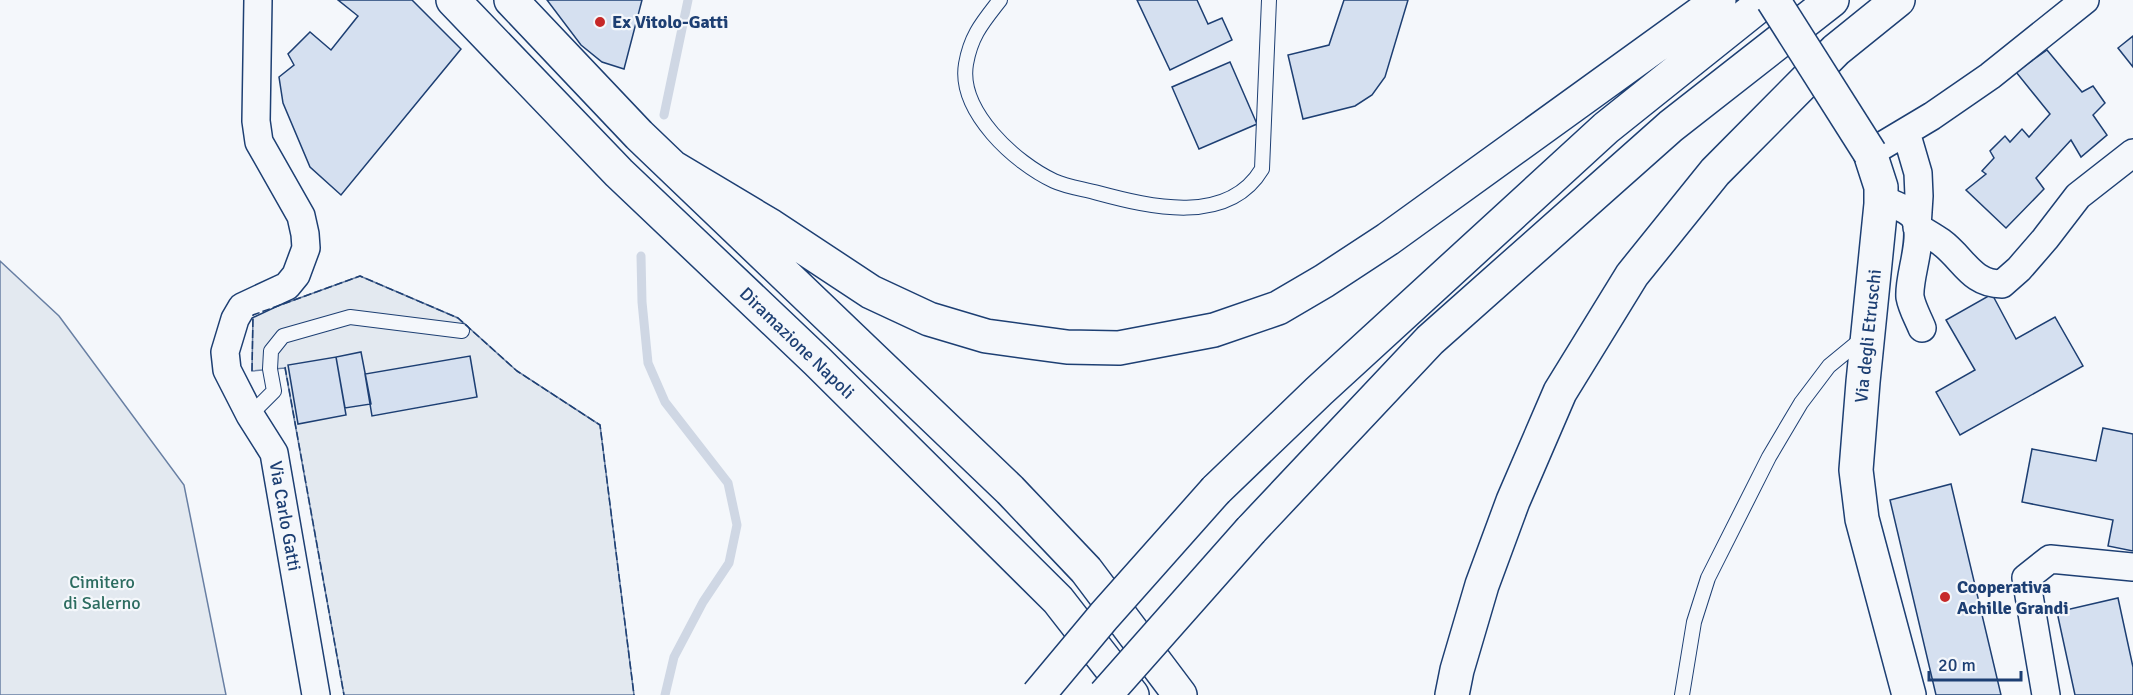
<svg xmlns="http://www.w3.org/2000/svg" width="2133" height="695" font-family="Signika,sans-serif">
<rect width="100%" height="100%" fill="#f4f7fb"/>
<path fill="#e3e9f0" stroke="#687fa3" stroke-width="1.5" d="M 0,261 L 59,316 L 184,485 L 226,695 L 0,695 Z
M 360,276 L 458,318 L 517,371 L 600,425 L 634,695 L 344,695 L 285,368 L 252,371 L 253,315 Z"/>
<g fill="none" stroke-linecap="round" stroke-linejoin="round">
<path stroke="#cfd7e4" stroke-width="9" d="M 664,115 L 688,0
M 641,256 L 642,302 L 648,363 L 665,402 L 728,483 L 737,525 L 729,563 L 703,602 L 674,657 L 665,695"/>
</g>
<path fill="#d5e0f0" stroke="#1d3f73" stroke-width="1.5" d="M 338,0 L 412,0 L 461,49 L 341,195 L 310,167 L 283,103 L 279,77 L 294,65 L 288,54 L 310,32 L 331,50 L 358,16 Z
M 547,0 L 642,0 L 624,69 L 602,62 L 581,45 Z
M 1137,0 L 1197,0 L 1208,24 L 1222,18 L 1232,40 L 1170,70 Z
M 1344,0 L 1408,0 L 1385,77 L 1372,95 L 1355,106 L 1303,119 L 1288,55 L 1329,45 Z
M 2133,36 L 2133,67 L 2118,48 Z
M 2047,50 L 2082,92 L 2093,86 L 2105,103 L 2093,115 L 2107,135 L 2081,157 L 2071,140 L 2036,178 L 2044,189 L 2006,228 L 1966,190 L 1986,174 L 1982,171 L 1994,158 L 1990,151 L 2005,136 L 2010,142 L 2022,129 L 2029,137 L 2050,114 L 2016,72 Z
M 1230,62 L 1257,124 L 1199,149 L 1172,87 Z
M 1992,294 L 2016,339 L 2055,317 L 2083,366 L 1960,435 L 1936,392 L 1975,370 L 1946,320 Z
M 361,352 L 371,404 L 345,408 L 336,357 Z
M 470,356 L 477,397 L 372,416 L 365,374 Z
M 336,357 L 346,415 L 298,424 L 288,365 Z
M 2103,428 L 2133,434 L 2133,551 L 2108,546 L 2113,520 L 2022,502 L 2032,449 L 2096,461 Z
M 1951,484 L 2001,695 L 1936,695 L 1890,500 Z
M 2118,598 L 2133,667 L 2133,695 L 2075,695 L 2057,612 Z"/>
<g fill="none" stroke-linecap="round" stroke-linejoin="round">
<g stroke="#1d3f73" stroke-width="16">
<path id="lane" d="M 1000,0 C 983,22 971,35 966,64 C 958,111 1015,163 1054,181 C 1067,187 1084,189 1098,193 C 1150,207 1228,226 1262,169 L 1269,0
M 250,415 L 274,391 L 270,369 L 271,351 L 283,336 L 350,317 L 462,331
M 1682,695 L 1694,622 L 1708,578 L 1769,457 L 1801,403 L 1829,366 L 1863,338"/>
</g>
<g stroke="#1d3f73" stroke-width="30">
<path id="street" d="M 258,0 L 256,121 L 259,142 L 301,216 L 305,234 L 306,248 L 296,275 L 287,286 L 242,307 L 235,319 L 225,352 L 227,370 L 250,415 L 274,453 L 316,695
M 1906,132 L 1918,173 L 1919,196 L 1917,227 C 1925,232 1934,237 1941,242 C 1964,259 1971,284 2002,284 L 2019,269 L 2045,239 L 2078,196 L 2133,153
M 1870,153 L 1932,116 L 1990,76 L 2085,0
M 1881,199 C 1890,203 1908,209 1914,217 C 1926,236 1908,276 1910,297 C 1912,308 1918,318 1922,328
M 2046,695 L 2026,578 L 2050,559 L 2133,567"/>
</g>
<g stroke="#1d3f73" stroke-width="36">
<path id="secondary" d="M 1870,153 L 1881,187 L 1881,204 L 1863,382 L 1856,470 L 1862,519 L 1909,695"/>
</g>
<g stroke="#1d3f73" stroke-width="36">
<path id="highway" d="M 453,0 L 619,173 L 817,361 L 1058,600 L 1132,695
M 511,0 L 639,135 L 1010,490 L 1086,570 L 1180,695
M 674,168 L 771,226 L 871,292 L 929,319 L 986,336 L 1067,347 L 1119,348 L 1214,330 L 1278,308 L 1324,281 L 1388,239 L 1719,0
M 1216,490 L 1319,391 L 1606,128 L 1766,0
M 1251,530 L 1430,340 L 1671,126 L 1832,0
M 1452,695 L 1457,670 L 1482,585 L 1513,501 L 1560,392 L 1632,275 L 1715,172 L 1836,50 L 1898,0"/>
</g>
<use href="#lane" stroke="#f4f7fb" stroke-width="14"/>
<use href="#street" stroke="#f4f7fb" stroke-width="27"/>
<use href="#secondary" stroke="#f4f7fb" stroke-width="33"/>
<use href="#highway" stroke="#f4f7fb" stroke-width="33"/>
<g stroke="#1d3f73" stroke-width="36" stroke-linecap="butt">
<path id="secondary-bridge" d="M 1773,0 L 1870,153"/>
</g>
<g stroke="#1d3f73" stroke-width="36" stroke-linecap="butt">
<path id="highway-bridge" d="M 1038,695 L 1104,616 L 1216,490
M 1105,695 L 1251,530"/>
</g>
<use href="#secondary-bridge" stroke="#f4f7fb" stroke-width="33"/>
<use href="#highway-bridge" stroke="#f4f7fb" stroke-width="33"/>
<path stroke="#1d3f73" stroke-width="1.5" stroke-dasharray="8 3" stroke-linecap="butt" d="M 285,367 L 344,695
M 252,371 L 253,315 L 360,276 L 458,318 L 517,371 L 600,425 L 634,695"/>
</g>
<g fill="#c62828" stroke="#f4f7fb" stroke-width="2">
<circle cx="600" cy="22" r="6"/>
<circle cx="1945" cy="597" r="6"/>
</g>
<g text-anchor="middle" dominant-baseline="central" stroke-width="4.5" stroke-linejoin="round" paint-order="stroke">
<g font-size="18" font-weight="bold" fill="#1d3f73" stroke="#f4f7fb" text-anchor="start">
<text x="612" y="22">Ex Vitolo-Gatti</text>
<text x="1957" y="587">Cooperativa<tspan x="1957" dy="21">Achille Grandi</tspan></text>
</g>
<g font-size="18" fill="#1d3f73" stroke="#f4f7fb">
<text transform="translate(1868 336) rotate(-84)">Via degli Etruschi</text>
<text transform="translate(797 343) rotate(44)">Diramazione Napoli</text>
<text transform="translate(285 516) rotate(80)">Via Carlo Gatti</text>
</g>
<g font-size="18" fill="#2c6c60" stroke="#f4f7fb">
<text x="102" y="582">Cimitero<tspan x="102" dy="21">di Salerno</tspan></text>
</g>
</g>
<path d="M1929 671v9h92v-9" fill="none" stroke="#1d3f73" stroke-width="3"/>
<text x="1938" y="671" font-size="18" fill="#1d3f73" stroke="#f4f7fb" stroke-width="4.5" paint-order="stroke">20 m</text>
</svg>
